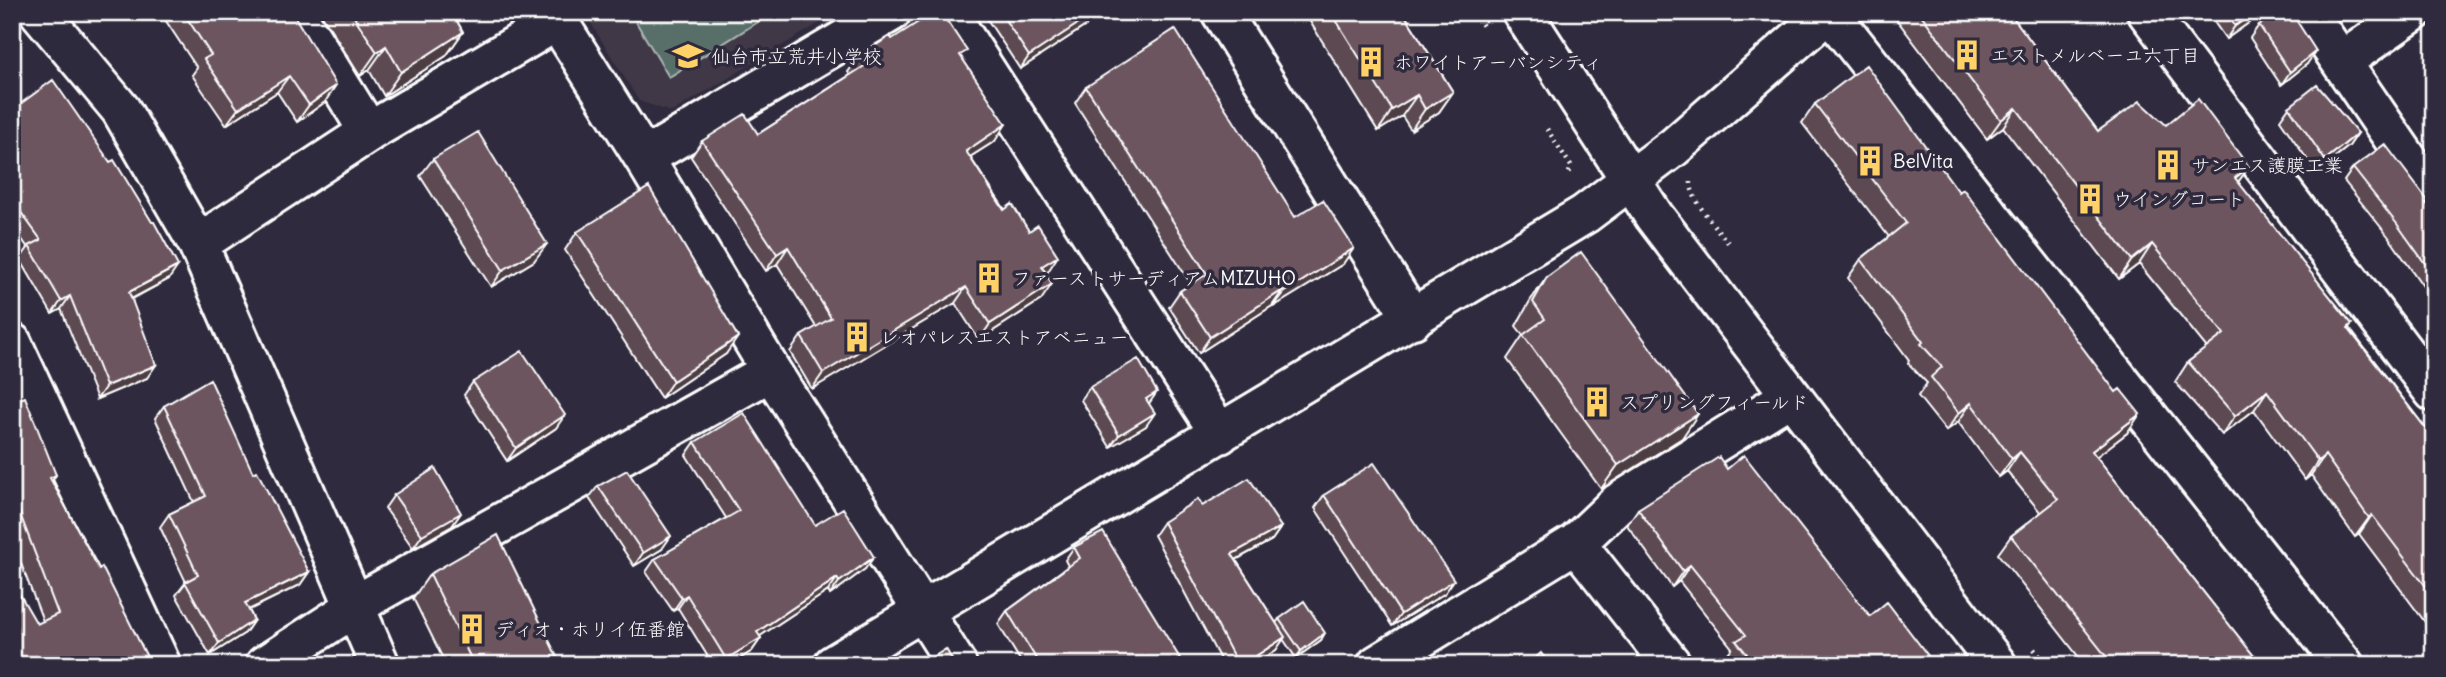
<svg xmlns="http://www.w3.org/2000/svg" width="2446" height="677" font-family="Delius,'Klee One',sans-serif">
<rect width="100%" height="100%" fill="#2f2a3d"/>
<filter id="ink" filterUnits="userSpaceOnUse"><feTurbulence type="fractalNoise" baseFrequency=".0143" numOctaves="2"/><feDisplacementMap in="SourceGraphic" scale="14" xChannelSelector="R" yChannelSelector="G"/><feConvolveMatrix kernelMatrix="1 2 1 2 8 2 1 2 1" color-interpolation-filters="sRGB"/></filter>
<g filter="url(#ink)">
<path fill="#413747" d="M 584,12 L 838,12 L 672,112 L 639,101 Z"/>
<path fill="#586e69" stroke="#acb6b4" stroke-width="2" d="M 630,12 L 774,12 L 669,77 Z"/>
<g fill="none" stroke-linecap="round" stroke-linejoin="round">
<g stroke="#fff" stroke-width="44">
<path id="minor" d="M 39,12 L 121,110 L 198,244 L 380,665
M 295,12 L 369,132
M 552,12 L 644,158 L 771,371 L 957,665
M 948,12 L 1220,434
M 1221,12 L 1413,319
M 1829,12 L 2344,665
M 2147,12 L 2434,392
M 2307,12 L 2434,198
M 2341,62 L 2413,12
M 644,158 L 891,12
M 198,244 L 369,132 L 557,21
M 12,343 L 161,665
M 1576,543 L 1672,665
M 265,665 L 375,594 L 771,371
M 833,665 L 1585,214 L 1674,147 L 1829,12
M 1377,665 L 1576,543 L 1618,503 L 1791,396"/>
</g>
<g stroke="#fff" stroke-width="44">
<path id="tertiary" d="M 1522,12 L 1654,216 L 1997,665"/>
</g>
<path stroke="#fff" stroke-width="4.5" stroke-dasharray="2 5" stroke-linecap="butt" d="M 1474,12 L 1485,29
M 1547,129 L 1571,166 L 1568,176
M 1691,182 C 1690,200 1719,231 1730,245
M 2034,649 L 2047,665"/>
<use href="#minor" stroke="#2f2a3d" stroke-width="38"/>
<use href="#tertiary" stroke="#2f2a3d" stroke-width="38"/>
</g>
<path fill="#5d4951" stroke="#fff" stroke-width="2" d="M 160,12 L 267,12 L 325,102 L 297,122 L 277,92 L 226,125 L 192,75 L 197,68 Z
M 320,12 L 452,12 L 463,32 L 446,56 L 384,96 L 369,70 L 360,76 Z
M 992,12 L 1098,12 L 1093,15 L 1087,25 L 1020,69 L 987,19 Z
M 1304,12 L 1403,12 L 1453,92 L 1439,112 L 1411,130 L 1402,116 L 1378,131 Z
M 1891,12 L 2009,12 L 2098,131 L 2166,125 L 2249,167 L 2238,182 L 2434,439 L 2434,634 L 2359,534 L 2355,537 L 2311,475 L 2305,480 L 2254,410 L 2222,435 L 2175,382 L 2188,362 L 2207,348 L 2139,264 L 2119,279 L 2003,127 L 1987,139 Z
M 2207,12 L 2264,12 L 2226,39 Z
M 2259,25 L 2307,64 L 2281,85 L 2250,38 Z
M 892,39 L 962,58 L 995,141 L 970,157 L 1047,273 L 1041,300 L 979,340 L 955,303 L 812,389 L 790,352 L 801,336 L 816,327 L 777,264 L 766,271 L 691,157 L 702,141 L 758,134 L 850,75 L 848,72 L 860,56 Z
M 1086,87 L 1295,217 L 1343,264 L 1273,307 L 1272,306 L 1199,353 L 1169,307 L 1180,291 L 1191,284 L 1075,103 Z
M 1815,104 L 2127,433 L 2096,456 L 2261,665 L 2085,665 L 1998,554 L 2011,536 L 2041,513 L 2007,471 L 1999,477 L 1958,422 L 1946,431 L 1918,396 L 1927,383 L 1908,363 L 1909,360 L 1848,278 L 1861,259 L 1889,237 L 1802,123 Z
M 2289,107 L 2358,133 L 2349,146 L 2316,172 L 2280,120 Z
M 12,110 L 169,279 L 132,299 L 147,378 L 97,399 L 61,309 L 52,314 L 20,259 L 28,248 L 12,225 Z
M 433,159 L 534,261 L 491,287 L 420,176 Z
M 2353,168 L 2428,201 L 2427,204 L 2434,213 L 2434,302 L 2388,236 L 2344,181 Z
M 577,232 L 726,354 L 661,398 L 565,250 Z
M 1547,277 L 1682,438 L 1601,489 L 1507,359 L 1523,335 L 1516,326 L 1530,301 Z
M 473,382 L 556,428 L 507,461 L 464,395 Z
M 1090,387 L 1149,403 L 1146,426 L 1110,447 L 1081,400 Z
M 12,402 L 56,475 L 52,481 L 151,665 L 43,621 L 12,540 Z
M 164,406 L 253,473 L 309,572 L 300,585 L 249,610 L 254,620 L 245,633 L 210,655 L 176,595 L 186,582 L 160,527 L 169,514 L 194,502 L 155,418 Z
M 695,442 L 815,525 L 865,569 L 830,595 L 828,591 L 760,636 L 761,638 L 752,651 L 730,665 L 713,665 L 678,608 L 673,611 L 646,572 L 655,559 L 726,518 L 686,455 Z
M 1727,469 L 1870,616 L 1935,665 L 1731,665 L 1725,657 L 1732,648 L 1679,581 L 1672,587 L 1627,525 L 1638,509 Z
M 598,486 L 662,549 L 634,566 L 589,498 Z
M 394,495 L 452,526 L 413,548 L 385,508 Z
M 1324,495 L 1445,593 L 1392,626 L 1315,508 Z
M 1202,506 L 1281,527 L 1272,540 L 1236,560 L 1276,623 L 1279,619 L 1321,640 L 1296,658 L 1283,639 L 1276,650 L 1253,665 L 1223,665 L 1154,535 L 1163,522 Z
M 1074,547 L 1184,665 L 1023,665 L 998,624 L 1007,611 L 1068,566 L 1065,560 Z
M 430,574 L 561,665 L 446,665 L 413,598 Z"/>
<path fill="#4c3c42" stroke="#fff" stroke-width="2" d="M 1091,12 L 1098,12 L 1093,15 L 1087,25 L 1020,69 L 1029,56 Z
M 2255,12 L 2264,12 L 2226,39 L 2235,26 Z
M 21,31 L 12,44 L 12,38 Z
M 463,32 L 446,56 L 384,96 L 401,72 Z
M 386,46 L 369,70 L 360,76 L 377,52 Z
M 2316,51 L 2307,64 L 2281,85 L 2290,72 Z
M 289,76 L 277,92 L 226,125 L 238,109 Z
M 336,85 L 325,102 L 297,122 L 309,105 Z
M 1453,92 L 1439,112 L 1411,130 L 1425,109 Z
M 1417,95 L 1402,116 L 1378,131 L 1392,110 Z
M 2016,108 L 2003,127 L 1987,139 L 2001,120 Z
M 1006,124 L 995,141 L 954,167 L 966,151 Z
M 2358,133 L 2349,146 L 2316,172 L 2325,160 Z
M 2249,167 L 2235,186 L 2235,178 Z
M 547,244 L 534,261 L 491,287 L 503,270 Z
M 2152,244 L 2139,264 L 2119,279 L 2132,260 Z
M 788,247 L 777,264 L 766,271 L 777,254 Z
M 1354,248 L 1343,264 L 1273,307 L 1285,292 Z
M 1058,256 L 1047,273 L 1030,283 L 1042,266 Z
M 178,266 L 169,279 L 120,305 L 129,292 Z
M 1052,284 L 1041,300 L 979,340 L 990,324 Z
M 966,287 L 955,303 L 812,389 L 823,373 Z
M 1283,290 L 1272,306 L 1199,353 L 1210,337 Z
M 70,296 L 61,309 L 52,314 L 61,301 Z
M 738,337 L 726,354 L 661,398 L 673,381 Z
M 156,365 L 147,378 L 97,399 L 106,386 Z
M 2267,391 L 2254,410 L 2222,435 L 2235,416 Z
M 1157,392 L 1148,405 L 1146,399 Z
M 1971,403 L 1958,422 L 1946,431 L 1959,413 Z
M 1155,413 L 1146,426 L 1110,447 L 1119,435 Z
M 1698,414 L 1682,438 L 1601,489 L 1618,465 Z
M 2140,414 L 2127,433 L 2079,470 L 2092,451 Z
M 565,415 L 556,428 L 507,461 L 516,448 Z
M 2020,452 L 2007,471 L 1999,477 L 2012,459 Z
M 2325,455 L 2311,475 L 2305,480 L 2318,461 Z
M 461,513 L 452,526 L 413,548 L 422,535 Z
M 2372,515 L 2359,534 L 2355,537 L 2369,518 Z
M 1281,527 L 1272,540 L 1223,567 L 1232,554 Z
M 671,536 L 662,549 L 634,566 L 643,553 Z
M 874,557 L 865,569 L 830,595 L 839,582 Z
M 1690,565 L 1679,581 L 1672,587 L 1683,571 Z
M 309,572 L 300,585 L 236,616 L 245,603 Z
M 837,578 L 828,591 L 748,644 L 757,632 Z
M 1454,580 L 1445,593 L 1392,626 L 1401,614 Z
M 687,595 L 678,608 L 673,611 L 682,598 Z
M 254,620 L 245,633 L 210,655 L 219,643 Z
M 1325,633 L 1321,640 L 1296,658 L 1301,651 Z
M 1285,637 L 1276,650 L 1253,665 L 1242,665 Z
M 761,638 L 752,651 L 730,665 L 722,665 L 726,659 Z"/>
<path fill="#6c555e" stroke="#fff" stroke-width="2" d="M 183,12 L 267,12 L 270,17 L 276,12 L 292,12 L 336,85 L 309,105 L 289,76 L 238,109 L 204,59 L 211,55 Z
M 351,12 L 452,12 L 463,32 L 401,72 L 386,46 L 377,52 Z
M 934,12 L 941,12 L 967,51 L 960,55 L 1006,124 L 966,151 L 1004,210 L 1012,204 L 1029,231 L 1038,225 L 1058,256 L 1042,266 L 1052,284 L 990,324 L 966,287 L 823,373 L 801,336 L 831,318 L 788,247 L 777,254 L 702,141 L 745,114 L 758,134 L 866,65 L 860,56 L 890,36 L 892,39 Z
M 1000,12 L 1096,12 L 1029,56 Z
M 1331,12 L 1403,12 L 1453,92 L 1425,109 L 1417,95 L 1392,110 Z
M 1919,12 L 2009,12 L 2098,131 L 2140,101 L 2166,125 L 2198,99 L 2249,167 L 2235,178 L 2352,324 L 2348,328 L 2434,439 L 2434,597 L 2372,515 L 2369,518 L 2325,455 L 2318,461 L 2267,391 L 2235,416 L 2188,362 L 2224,334 L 2152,244 L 2132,260 L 2016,108 L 2001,120 Z
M 2225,12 L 2255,12 L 2235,26 Z
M 2281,12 L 2291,12 L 2316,51 L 2290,72 L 2259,25 Z
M 12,21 L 21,31 L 12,38 Z
M 1175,29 L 1295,217 L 1323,200 L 1354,248 L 1285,292 L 1283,290 L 1210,337 L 1180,291 L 1207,274 L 1086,87 Z
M 1866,65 L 1959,192 L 1963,189 L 2116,392 L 2120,389 L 2140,414 L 2092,451 L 2261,665 L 2113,665 L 2011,536 L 2058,499 L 2020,452 L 2012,459 L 1971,403 L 1959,413 L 1931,377 L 1942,367 L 1921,344 L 1923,342 L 1861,259 L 1906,223 L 1815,104 Z
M 53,80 L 110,162 L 114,160 L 152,222 L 154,222 L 178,266 L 129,292 L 156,365 L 106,386 L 70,296 L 61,301 L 29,246 L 41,240 L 12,200 L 12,110 Z
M 2317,85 L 2358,133 L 2325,160 L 2289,107 Z
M 478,132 L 547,244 L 503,270 L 433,159 Z
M 2385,144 L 2428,201 L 2426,203 L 2434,213 L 2434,276 L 2397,224 L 2353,168 Z
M 649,187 L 738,337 L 673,381 L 577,232 Z
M 1581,252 L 1698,414 L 1618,465 L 1523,335 L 1545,319 L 1533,302 L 1547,277 Z
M 522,351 L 565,415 L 516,448 L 473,382 Z
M 1138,359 L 1157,392 L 1146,399 L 1155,413 L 1119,435 L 1090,387 Z
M 210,379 L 253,473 L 257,471 L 309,572 L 245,603 L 254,620 L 219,643 L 185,582 L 198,575 L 169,514 L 206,496 L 164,406 Z
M 25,397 L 56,475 L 50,478 L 99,569 L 102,567 L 151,665 L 12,665 L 12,581 L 37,624 L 58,614 L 12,493 L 12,402 Z
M 744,413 L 815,525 L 843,508 L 874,557 L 839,582 L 837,578 L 757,632 L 761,638 L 726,659 L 687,595 L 682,598 L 655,559 L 739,511 L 695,442 Z
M 1744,455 L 1870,616 L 1887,602 L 1935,665 L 1756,665 L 1736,641 L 1746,635 L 1690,565 L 1683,571 L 1638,509 L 1719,457 L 1727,469 Z
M 1374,463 L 1454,580 L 1401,614 L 1324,495 Z
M 435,468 L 461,513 L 422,535 L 394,495 Z
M 627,470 L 671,536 L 643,553 L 598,486 Z
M 1249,478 L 1281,527 L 1232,554 L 1285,637 L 1242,665 L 1238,665 L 1163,522 L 1198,499 L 1202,506 Z
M 1103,532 L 1184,665 L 1043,665 L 1042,663 L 1040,665 L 1007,611 L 1080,558 L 1074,547 Z
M 498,535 L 561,665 L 474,665 L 430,574 Z
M 1304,601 L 1325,633 L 1301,651 L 1279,619 Z
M 946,649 L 955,665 L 921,665 Z
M 1541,653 L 1550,665 L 1527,665 Z"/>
</g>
<defs>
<g id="building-bare" transform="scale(2.415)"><path d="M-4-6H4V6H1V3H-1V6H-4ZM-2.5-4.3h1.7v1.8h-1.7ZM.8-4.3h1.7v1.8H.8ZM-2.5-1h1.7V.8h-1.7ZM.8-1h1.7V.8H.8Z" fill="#ffd166" stroke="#2f2a3d" stroke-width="2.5" paint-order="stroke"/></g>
<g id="school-bare" transform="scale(2.415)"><path d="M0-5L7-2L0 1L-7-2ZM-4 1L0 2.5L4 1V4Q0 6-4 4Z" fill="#ffd166" stroke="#2f2a3d" stroke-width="2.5" paint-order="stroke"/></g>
</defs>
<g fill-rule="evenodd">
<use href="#building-bare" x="1967" y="55"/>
<use href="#school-bare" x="688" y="56"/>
<use href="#building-bare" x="1371" y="62"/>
<use href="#building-bare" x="1870" y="161"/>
<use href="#building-bare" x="2168" y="165"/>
<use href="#building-bare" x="2090" y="199"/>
<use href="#building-bare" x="989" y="278"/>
<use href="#building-bare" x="857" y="337"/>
<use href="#building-bare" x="1597" y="402"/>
<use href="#building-bare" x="472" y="629"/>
</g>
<g text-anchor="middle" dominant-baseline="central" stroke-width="7" stroke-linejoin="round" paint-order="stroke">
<g font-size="19" fill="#fff" stroke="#2f2a3d" text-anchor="start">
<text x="1990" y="55">エストメルベーユ六丁目</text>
<text x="711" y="56">仙台市立荒井小学校</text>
<text x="1394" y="62">ホワイトアーバンシティ</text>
<text x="1893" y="161">BelVita</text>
<text x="2191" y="165">サンエス護膜工業</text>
<text x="2113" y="199">ウイングコート</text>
<text x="1012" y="278">ファーストサーディアムMIZUHO</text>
<text x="880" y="337">レオパレスエストアベニュー</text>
<text x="1620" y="402">スプリングフィールド</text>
<text x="495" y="629">ディオ・ホリイ伍番館</text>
</g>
</g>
<rect width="2446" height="677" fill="none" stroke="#2f2a3d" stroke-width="42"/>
<rect x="21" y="21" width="2404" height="635" fill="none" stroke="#fff" stroke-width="2.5" filter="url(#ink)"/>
</svg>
